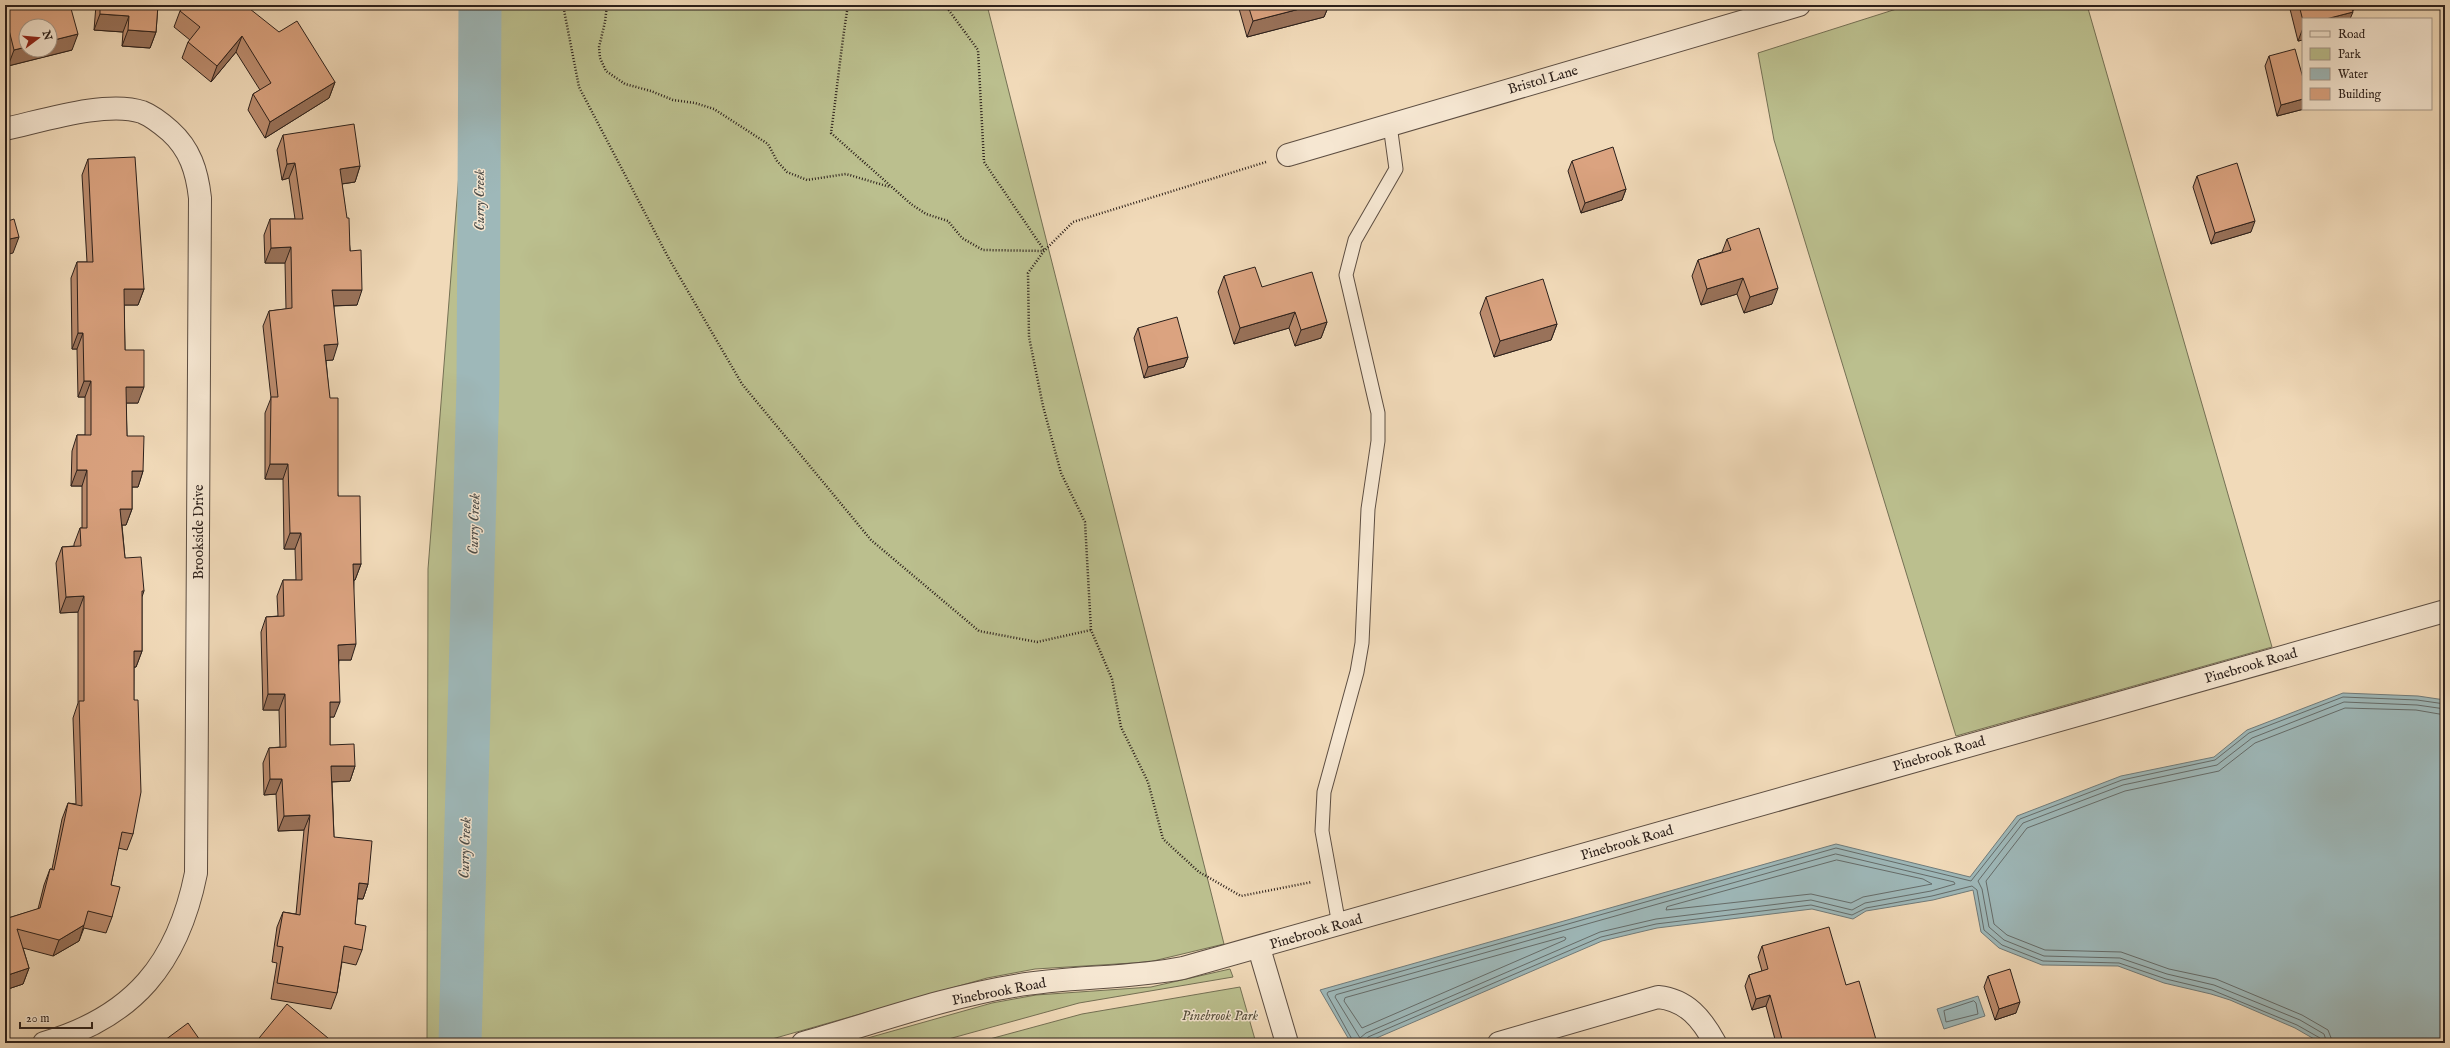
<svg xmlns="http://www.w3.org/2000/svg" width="2450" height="1048" font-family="'IM FELL English',serif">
<rect width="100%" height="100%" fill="#f1dab9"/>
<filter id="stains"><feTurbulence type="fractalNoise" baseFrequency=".005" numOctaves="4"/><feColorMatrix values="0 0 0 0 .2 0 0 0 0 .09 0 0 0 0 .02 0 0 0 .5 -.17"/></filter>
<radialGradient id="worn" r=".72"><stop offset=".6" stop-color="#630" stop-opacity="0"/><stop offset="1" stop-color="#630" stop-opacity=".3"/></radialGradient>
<path fill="#bbbf8e" stroke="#747054" d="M 470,5 L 987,5 L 1224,944 L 1149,962 L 1035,969 L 987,978 L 758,1043 L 427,1043 L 428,569 L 469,46 Z
M 1909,5 L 2087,5 L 2272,647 L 1956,736 L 1774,140 L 1758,53 Z
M 1230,969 L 1233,977 L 1079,1003 L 934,1043 L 850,1043 L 992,1003 L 1036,995 L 1151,987 Z
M 1240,987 L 1256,1043 L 975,1043 L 1082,1014 Z"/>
<path fill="#9eb8b9" stroke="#707b7a" d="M 2343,693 L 2418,696 L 2445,700 L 2445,1043 L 2321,1043 L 2295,1028 L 2230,1000 L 2211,994 L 2164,983 L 2118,966 L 2042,965 L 1999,948 L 1981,932 L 1973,890 L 1933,900 L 1866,911 L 1853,919 L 1812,909 L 1657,928 L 1602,941 L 1365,1043 L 1351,1043 L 1320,990 L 1836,844 L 1970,877 L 2017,816 L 2121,776 L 2214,757 L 2247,730 Z
M 1978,996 L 1985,1016 L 1944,1029 L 1937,1009 Z"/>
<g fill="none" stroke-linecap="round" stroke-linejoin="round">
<path stroke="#656c6a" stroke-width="1" d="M 1836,854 L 1954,882 L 1955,884 L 1931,891 L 1865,903 L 1852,910 L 1811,900 L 1656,919 L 1600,932 L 1366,1033 L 1360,1038 L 1335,997 L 1336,995 Z
M 1837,860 L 1923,879 L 1932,884 L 1863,897 L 1851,903 L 1811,894 L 1666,910 L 1667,907 Z
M 1564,937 L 1566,938 L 1565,940 L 1362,1028 L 1344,1001 L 1345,998 Z
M 1974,1001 L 1976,1003 L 1978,1014 L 1946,1022 L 1944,1011 Z
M 1354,1043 L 1327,994 L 1328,992 L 1836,848 L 1971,881 L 2020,819 L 2122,780 L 2215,760 L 2249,733 L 2343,697 L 2417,700 L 2445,704
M 1365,1043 L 1368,1037 L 1601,937 L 1656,924 L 1811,905 L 1852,915 L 1866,908 L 1932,896 L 1972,886 L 1977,890 L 1984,930 L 2002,945 L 2043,961 L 2119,963 L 2166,979 L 2212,990 L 2297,1025 L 2320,1038 L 2322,1043
M 2327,1043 L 2324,1034 L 2300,1020 L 2214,985 L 2167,974 L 2120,958 L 2044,956 L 2004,940 L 1989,927 L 1982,889 L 1978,881 L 2023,823 L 2123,785 L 2217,765 L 2252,738 L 2344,702 L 2417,705 L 2445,709
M 2333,1043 L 2328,1030 L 2302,1015 L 2216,979 L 2169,969 L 2121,952 L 2045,950 L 2007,935 L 1994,924 L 1986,881 L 2027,828 L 2125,791 L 2219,771 L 2255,743 L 2345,708 L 2416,710 L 2445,715"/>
<path stroke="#9eb8b9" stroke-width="43" d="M 460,1043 L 478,383 L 480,5"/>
<g stroke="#5d4e42" stroke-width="15">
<path id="service" d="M 1339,925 L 1322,831 L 1324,792 L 1357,672 L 1362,643 L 1368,509 L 1378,441 L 1378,413 L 1346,275 L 1355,240 L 1396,169 L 1390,125"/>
</g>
<g stroke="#5d4e42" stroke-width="24">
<path id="minor" d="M 5,129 C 42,121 107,100 142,112 C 152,116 162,124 170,131 C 190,149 197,171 200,198 L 196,873 C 178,963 134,1017 44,1043
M 1288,155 L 1799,5
M 1259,948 L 1287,1043
M 1499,1043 L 1658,997 C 1687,1000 1702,1019 1715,1043"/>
</g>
<g stroke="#5d4e42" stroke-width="24">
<path id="tertiary" d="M 803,1043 C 871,1024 945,997 1014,986 C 1070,976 1127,979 1183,968 L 2445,611"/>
</g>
<path stroke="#2c201b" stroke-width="2.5" stroke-dasharray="1 2" stroke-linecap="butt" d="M 563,5 L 579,87 L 668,257 L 742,384 L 871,540 L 979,631 L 1037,642 L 1091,630
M 607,5 L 605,22 L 599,47 L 600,58 L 606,71 L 625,84 L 651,91 L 673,100 L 695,103 L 714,109 L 768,144 L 777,161 L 787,172 L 807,180 L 846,174 L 890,187
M 848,5 C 841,48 837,90 831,133 L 911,204 L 926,214 L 948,221 L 962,238 L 983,250 L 1044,251
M 945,5 L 978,50 L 984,162 L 1044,250
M 1266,162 L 1073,222 L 1044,251 L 1028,273 L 1029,337 L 1043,406 L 1061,473 L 1085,522 L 1091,630 L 1112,679 L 1121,727 L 1148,782 L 1163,839 L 1199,872 L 1241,896 L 1312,882"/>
<use href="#service" stroke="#f6e7d2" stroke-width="13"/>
<use href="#minor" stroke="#f6e7d2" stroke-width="22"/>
<use href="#tertiary" stroke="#f6e7d2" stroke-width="22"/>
</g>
<path fill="#bc8c6e" stroke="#2c201b" d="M 5,5 L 72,50 L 8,66 L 5,54 Z
M 96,5 L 158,5 L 156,32 L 150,48 L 122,46 L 123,32 L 94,30 Z
M 185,5 L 335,82 L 329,98 L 265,138 L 248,110 L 253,94 L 260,90 L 236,52 L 211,82 L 182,58 L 188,42 L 190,40 L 174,27 L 180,11 Z
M 1238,5 L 1329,5 L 1324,17 L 1247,37 Z
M 2289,5 L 2356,5 L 2354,10 L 2303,19 L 2303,40 L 2298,41 Z
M 2269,56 L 2303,109 L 2304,109 L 2277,116 L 2265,66 Z
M 283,135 L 360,166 L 355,182 L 342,184 L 357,305 L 334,306 L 333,360 L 326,360 L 338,496 L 361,564 L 355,580 L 354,580 L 351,660 L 339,660 L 334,717 L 330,717 L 330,745 L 355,766 L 350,781 L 332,782 L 334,837 L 368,884 L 363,899 L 357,899 L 355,924 L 362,950 L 356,965 L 342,962 L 337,993 L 331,1009 L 271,999 L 277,963 L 272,962 L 277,927 L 283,912 L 296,914 L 304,830 L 278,831 L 276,794 L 264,795 L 263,763 L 269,748 L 280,747 L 279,710 L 263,710 L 261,632 L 266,617 L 278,616 L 277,596 L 283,580 L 296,580 L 295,549 L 284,549 L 283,479 L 265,479 L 265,413 L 271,398 L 263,326 L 269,311 L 286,309 L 285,263 L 265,263 L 264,235 L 270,219 L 295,219 L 289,178 L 282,180 L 277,150 Z
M 88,159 L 144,289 L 138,305 L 124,305 L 125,350 L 138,403 L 126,403 L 127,436 L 143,471 L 138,487 L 132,487 L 132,509 L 126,525 L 122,525 L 125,558 L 144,591 L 142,597 L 142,651 L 136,667 L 134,667 L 133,834 L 127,850 L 118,848 L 111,885 L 112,917 L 106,933 L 84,928 L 79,941 L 53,956 L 23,948 L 29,968 L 23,984 L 5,990 L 5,919 L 38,909 L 44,885 L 50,869 L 52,869 L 62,819 L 68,803 L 76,804 L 73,718 L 78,703 L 78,612 L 60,613 L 56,563 L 62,547 L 74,546 L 74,544 L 80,528 L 82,528 L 82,486 L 71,486 L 72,451 L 77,435 L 85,435 L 85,397 L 78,397 L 77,349 L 72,349 L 71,278 L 77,262 L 87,262 L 82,175 Z
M 1572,161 L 1626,189 L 1622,200 L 1581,213 L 1568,171 Z
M 2197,176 L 2251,232 L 2211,244 L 2193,187 Z
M 1727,239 L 1772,304 L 1744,313 L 1737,294 L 1701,305 L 1692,276 L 1698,260 L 1722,252 Z
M 1224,276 L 1262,287 L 1327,322 L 1321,338 L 1295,346 L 1289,328 L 1234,344 L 1218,292 Z
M 1486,297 L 1557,324 L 1551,340 L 1494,357 L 1480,313 Z
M 1138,328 L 1188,357 L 1184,367 L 1144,378 L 1134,338 Z
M 1762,946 L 1846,985 L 1877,1043 L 1776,1043 L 1766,1006 L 1752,1010 L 1745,986 L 1749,975 L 1762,971 L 1758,957 Z
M 1988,976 L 2016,1013 L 1995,1020 L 1984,987 Z"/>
<path fill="#99725a" stroke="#2c201b" d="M 1315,5 L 1329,5 L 1324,17 L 1247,37 L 1253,21 Z
M 2346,5 L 2356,5 L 2354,10 L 2343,13 Z
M 2353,12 L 2350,19 L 2326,19 Z
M 100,14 L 129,16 L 123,32 L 94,30 Z
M 2303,28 L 2303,40 L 2298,41 Z
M 128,30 L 156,32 L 150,48 L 122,46 Z
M 78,34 L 72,50 L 8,66 L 14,50 L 26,47 L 26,50 L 50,50 L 50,41 Z
M 242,36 L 236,52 L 211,82 L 217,66 Z
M 335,82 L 329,98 L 265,138 L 270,122 Z
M 2303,99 L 2303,109 L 2304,109 L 2277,116 L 2281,105 Z
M 295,163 L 289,178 L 282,180 L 287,164 Z
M 360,166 L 355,182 L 334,185 L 340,169 Z
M 1626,189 L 1622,200 L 1581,213 L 1585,203 Z
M 2255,221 L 2251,232 L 2211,244 L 2215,233 Z
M 19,237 L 13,253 L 5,255 L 5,240 Z
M 291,247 L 285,263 L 265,263 L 271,248 Z
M 1743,278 L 1737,294 L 1701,305 L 1707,289 Z
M 1778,288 L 1772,304 L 1744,313 L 1750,297 Z
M 124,289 L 144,289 L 138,305 L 118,305 Z
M 332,290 L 362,290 L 357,305 L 327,306 Z
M 1295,312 L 1289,328 L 1234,344 L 1240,328 Z
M 1327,322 L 1321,338 L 1295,346 L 1301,330 Z
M 1557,324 L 1551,340 L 1494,357 L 1500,341 Z
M 78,333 L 83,333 L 77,349 L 72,349 Z
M 338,344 L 333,360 L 319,361 L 324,345 Z
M 1188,357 L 1184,367 L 1144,378 L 1148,367 Z
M 84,381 L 91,381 L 85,397 L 78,397 Z
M 126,387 L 144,387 L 138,403 L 120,403 Z
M 270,464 L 288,464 L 283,479 L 265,479 Z
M 77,470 L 87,470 L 82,486 L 71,486 Z
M 132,471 L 143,471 L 138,487 L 126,487 Z
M 120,509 L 132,509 L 126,525 L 115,525 Z
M 290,533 L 301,533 L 295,549 L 284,549 Z
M 353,564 L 361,564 L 355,580 L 348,580 Z
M 84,596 L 78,612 L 60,613 L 66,597 Z
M 356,644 L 351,660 L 333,660 L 338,645 Z
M 134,651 L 142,651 L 136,667 L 128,667 Z
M 268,694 L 285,694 L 279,710 L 263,710 Z
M 330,702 L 340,702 L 334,717 L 324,717 Z
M 331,766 L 355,766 L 350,781 L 326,782 Z
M 270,779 L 282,779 L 276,794 L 264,795 Z
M 310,815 L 304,830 L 278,831 L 284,816 Z
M 359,883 L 368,884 L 363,899 L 353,898 Z
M 84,925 L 79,941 L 53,956 L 59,940 Z
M 29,968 L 23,984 L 5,990 L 5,976 Z
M 1770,995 L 1766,1006 L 1752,1010 L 1756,999 Z
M 2020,1002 L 2016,1013 L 1995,1020 L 1999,1009 Z"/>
<path fill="#dba380" stroke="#2c201b" d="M 5,5 L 70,5 L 78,34 L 50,41 L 50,26 L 26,26 L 26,47 L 14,50 L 5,14 Z
M 100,5 L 158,5 L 156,32 L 128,30 L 129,16 L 100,14 Z
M 185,5 L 245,5 L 279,32 L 297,21 L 335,82 L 270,122 L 253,94 L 271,83 L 242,36 L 217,66 L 188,42 L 200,27 L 180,11 Z
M 1248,5 L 1315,5 L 1253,21 Z
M 2299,5 L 2351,5 L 2353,12 L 2326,19 L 2303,19 L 2303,21 Z
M 2295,49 L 2303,78 L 2303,99 L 2281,105 L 2269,56 Z
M 354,124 L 360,166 L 340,169 L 347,218 L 349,218 L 350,251 L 361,250 L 362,290 L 332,290 L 338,344 L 324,345 L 330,398 L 338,398 L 338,496 L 360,496 L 361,564 L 353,564 L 356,644 L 338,645 L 340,702 L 330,702 L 330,745 L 354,744 L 355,766 L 331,766 L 334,837 L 372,841 L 368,884 L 359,883 L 355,924 L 366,926 L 362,950 L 344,946 L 337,993 L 277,983 L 283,947 L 277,946 L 283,912 L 300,915 L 310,815 L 284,816 L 282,779 L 270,779 L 269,748 L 286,747 L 285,694 L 268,694 L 266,617 L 284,616 L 283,580 L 302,580 L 301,533 L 290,533 L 288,464 L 270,464 L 271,397 L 278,397 L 269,311 L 292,308 L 291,247 L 271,248 L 270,219 L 303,219 L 295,163 L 287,164 L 283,135 Z
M 1613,147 L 1626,189 L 1585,203 L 1572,161 Z
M 135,157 L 144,289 L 124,289 L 125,350 L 144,350 L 144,387 L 126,387 L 127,436 L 144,436 L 143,471 L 132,471 L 132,509 L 120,509 L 125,558 L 141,557 L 144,591 L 142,591 L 142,651 L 134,651 L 134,700 L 138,700 L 141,792 L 133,834 L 122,832 L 111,885 L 120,887 L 112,917 L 88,911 L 84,925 L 59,940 L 17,929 L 29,968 L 5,976 L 5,919 L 40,908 L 50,869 L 54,870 L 68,803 L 82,806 L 79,701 L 84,701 L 84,596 L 66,597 L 62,547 L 81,546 L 80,528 L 87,528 L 87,470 L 77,470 L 77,435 L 91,435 L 91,381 L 84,381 L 83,333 L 78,333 L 77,262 L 93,262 L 88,159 Z
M 2237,163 L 2255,221 L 2215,233 L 2197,176 Z
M 14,219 L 19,237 L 5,240 L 5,222 Z
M 1759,228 L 1778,288 L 1750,297 L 1743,278 L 1707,289 L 1698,260 L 1731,250 L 1727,239 Z
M 1255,267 L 1262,287 L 1312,272 L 1327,322 L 1301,330 L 1295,312 L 1240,328 L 1224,276 Z
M 1543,279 L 1557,324 L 1500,341 L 1486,297 Z
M 1177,317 L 1188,357 L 1148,367 L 1138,328 Z
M 1829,927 L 1846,985 L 1859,981 L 1877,1043 L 1783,1043 L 1770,995 L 1756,999 L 1749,975 L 1768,969 L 1762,946 Z
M 2010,969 L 2020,1002 L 1999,1009 L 1988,976 Z
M 287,1004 L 334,1043 L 255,1043 Z
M 188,1023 L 202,1043 L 161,1043 Z
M 1896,1041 L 1897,1043 L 1888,1043 Z"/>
<g text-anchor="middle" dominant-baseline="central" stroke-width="3" stroke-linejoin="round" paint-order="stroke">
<g font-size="14" fill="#2c201b" stroke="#f6e7d2">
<text transform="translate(1543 80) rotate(-16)">Bristol Lane</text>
<text transform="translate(199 532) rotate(-90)">Brookside Drive</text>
<text transform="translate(2251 666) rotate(-16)">Pinebrook Road</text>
<text transform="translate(1939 754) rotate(-16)">Pinebrook Road</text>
<text transform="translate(1627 843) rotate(-16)">Pinebrook Road</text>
<text transform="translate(1316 932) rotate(-16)">Pinebrook Road</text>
<text transform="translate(999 992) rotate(-11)">Pinebrook Road</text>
</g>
<g font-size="14" font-style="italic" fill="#57503e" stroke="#f6e7d2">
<text x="1220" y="1016">Pinebrook Park</text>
</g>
<g font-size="15" font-style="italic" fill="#4e4e4a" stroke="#f6e7d2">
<text transform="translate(479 200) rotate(-90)">Curry Creek</text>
<text transform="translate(474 524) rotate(-88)">Curry Creek</text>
<text transform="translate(465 848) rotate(-88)">Curry Creek</text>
</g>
</g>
<rect width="2450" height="1048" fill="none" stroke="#f1dab9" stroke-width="20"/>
<rect x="6" y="6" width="2438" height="1036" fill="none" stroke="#2c201b" stroke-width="2"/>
<rect x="10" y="10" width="2430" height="1028" fill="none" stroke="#2c201b"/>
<rect x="2302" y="18" width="130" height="92" fill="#f6e7d2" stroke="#a59789"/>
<rect x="2310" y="31" width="20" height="6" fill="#f6e7d2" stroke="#a59789"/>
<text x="2338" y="38" font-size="12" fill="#2c201b">Road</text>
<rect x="2310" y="48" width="20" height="12" fill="#bbbf8e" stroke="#a59789"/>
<text x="2338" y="58" font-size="12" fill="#2c201b">Park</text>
<rect x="2310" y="68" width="20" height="12" fill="#9eb8b9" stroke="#a59789"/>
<text x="2338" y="78" font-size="12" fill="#2c201b">Water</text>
<rect x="2310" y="88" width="20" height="12" fill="#dba380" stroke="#a59789"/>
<text x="2338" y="98" font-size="12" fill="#2c201b">Building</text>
<g transform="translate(38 38) rotate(74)"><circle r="19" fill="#f6e7d2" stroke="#a59789"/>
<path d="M0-3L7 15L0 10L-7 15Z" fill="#8f2418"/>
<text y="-6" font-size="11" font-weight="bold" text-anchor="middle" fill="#2c201b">N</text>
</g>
<path d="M20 1022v6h72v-6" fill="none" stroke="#2c201b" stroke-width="2"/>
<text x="26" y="1022" font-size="12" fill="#2c201b" stroke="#f6e7d2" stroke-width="3" paint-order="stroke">20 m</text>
<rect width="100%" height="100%" filter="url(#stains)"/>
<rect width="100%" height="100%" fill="url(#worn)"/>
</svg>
